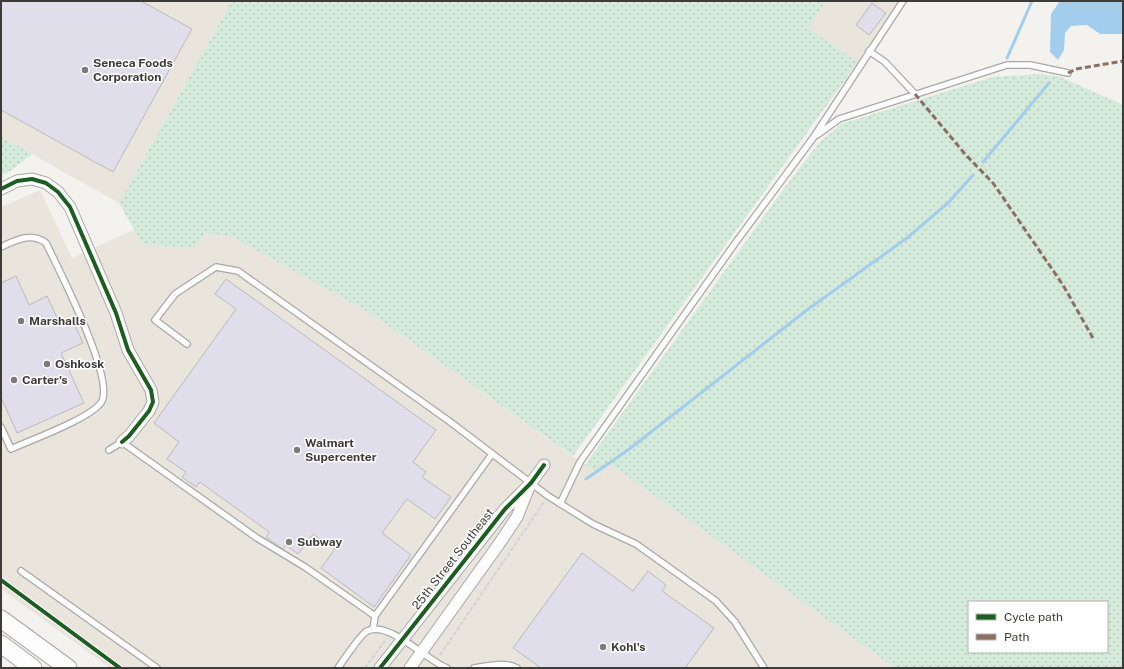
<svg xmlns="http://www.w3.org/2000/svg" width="1124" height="669" font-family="'Public Sans',sans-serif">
<defs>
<pattern id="grass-dots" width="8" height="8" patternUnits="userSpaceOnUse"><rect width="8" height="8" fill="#d4eada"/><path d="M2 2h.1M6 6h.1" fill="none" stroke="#b7cabc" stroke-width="1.8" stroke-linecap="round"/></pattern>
</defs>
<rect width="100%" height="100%" fill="#f4f2ef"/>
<path fill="#e9e5dc" d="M 1,1 L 232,1 L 119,203 L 1,137 Z
M 826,1 L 899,1 L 858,62 L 808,28 Z
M 40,190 L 72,258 L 133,230 L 142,244 L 194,248 L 205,233 L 231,236 L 370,313 L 599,475 L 609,463 L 895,668 L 110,668 L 1,589 L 1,207 Z"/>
<path fill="url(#grass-dots)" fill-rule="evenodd" d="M 232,1 L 826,1 L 808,28 L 858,62 L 573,456 L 370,313 L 231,236 L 205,233 L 194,248 L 142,244 L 119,203 Z
M 1038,74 L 1058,76 L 1123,105 L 1123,668 L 895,668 L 609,463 L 600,475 L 585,465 L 785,187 L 819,143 L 841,124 L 993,77 ZM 969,602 L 1107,602 L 1107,652 L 969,652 Z
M 1,137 L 32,154 L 9,172 L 1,175 Z"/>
<path fill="#a2cdec" d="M 1060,1 L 1123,1 L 1123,34 L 1100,34 L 1087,25 L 1071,26 L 1065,33 L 1064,50 L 1058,60 L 1050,52 L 1051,14 Z"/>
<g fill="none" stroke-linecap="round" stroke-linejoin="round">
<path stroke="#a2cdec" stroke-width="3" d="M 1007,58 L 1032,1
M 983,162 L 1049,83
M 586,479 L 628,450 L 807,310 L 907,238 L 949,202 L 973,175"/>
</g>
<path fill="#e0deea" stroke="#bbbaba" d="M 1,1 L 141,1 L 192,29 L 113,172 L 1,110 Z
M 872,3 L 886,13 L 869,35 L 856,25 Z
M 16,276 L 29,305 L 47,296 L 59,322 L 73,321 L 83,343 L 61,353 L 84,403 L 17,433 L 1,397 L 1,283 Z
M 226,279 L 436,430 L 413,462 L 426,472 L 422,477 L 451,497 L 435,519 L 407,499 L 382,533 L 411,555 L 374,607 L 321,568 L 335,549 L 313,534 L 298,554 L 286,545 L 283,549 L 266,537 L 269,532 L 200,482 L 196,487 L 182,477 L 186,472 L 167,459 L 179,442 L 154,423 L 236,309 L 215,294 Z
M 582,553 L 633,591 L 648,571 L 666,585 L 662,591 L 714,628 L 685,668 L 541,668 L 513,648 Z"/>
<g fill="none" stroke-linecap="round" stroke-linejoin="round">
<g stroke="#a9a8a6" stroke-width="8">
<path id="lane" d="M 869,51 L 885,62 L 915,94
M 817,135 L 839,119 L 1007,65 L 1030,65 L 1068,73
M 1,247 C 16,240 31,232 46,243 C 59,270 114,377 102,401 C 93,418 30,440 11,449 L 1,427
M 187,344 L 155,320 L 175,294 L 216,267 L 238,271 L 449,421 L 548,496 L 593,524 L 636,544 L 716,601 L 735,622 L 764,668
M 109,450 L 122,442 L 257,538 L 305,567 L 375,616
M 560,504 L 580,462 L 736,242 L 813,138 L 903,1
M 21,571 L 157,668
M 373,629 L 375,616 L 492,454
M 338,668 C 343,661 360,635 367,631 C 389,620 427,661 447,668
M 474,668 C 488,666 504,661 517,668"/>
</g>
<g stroke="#a9a8a6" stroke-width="13">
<path id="street" d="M 1,189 L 17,181 L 32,179 L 46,183 L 58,192 L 70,207 L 116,313 L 128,350 L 151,390 L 153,402 L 149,411 L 129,436 L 122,442
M 380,668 L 505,509 L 531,483 L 544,465
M 410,668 L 499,544 L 517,517 L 529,487"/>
</g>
<g stroke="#a9a8a6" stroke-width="19">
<path id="primary" d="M 1,619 L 68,668
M 1,644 L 33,668"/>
</g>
<path stroke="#d3d2d2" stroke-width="2" stroke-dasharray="4 2" stroke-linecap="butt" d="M 440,655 L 544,502
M 365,668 L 387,638"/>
<use href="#lane" stroke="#fdfdfd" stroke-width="5.5"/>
<use href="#street" stroke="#fdfdfd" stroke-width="11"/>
<use href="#primary" stroke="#fdfdfd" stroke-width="17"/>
<path stroke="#8d6e63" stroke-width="3" stroke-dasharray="6 3" stroke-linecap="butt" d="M 1068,73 L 1076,69 L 1123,61
M 915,94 L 965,154 L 993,183 L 1063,285 L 1094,340"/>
<g stroke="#fff" stroke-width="6">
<path id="cycleway" d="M 1,189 L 17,181 L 32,179 L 46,183 L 58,192 L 70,207 L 116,313 L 128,350 L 151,390 L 153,402 L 149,411 L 129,436 L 122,442
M 1,580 L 120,668
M 380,668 L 505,509 L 531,483 L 544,465"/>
</g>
<use href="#cycleway" stroke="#1b5e20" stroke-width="4"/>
</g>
<g fill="#7c7b78" stroke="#fff" stroke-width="1.5">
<circle cx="85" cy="70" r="4"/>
<circle cx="21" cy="321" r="4"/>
<circle cx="47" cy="364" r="4"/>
<circle cx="14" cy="380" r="4"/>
<circle cx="297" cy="450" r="4"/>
<circle cx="289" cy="542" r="4"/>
<circle cx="603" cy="647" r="4"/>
</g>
<g text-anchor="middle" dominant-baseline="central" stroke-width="3" stroke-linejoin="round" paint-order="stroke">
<g font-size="12" font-weight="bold" fill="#3c3b38" stroke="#fff" text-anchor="start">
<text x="93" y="63">Seneca Foods<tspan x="93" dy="14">Corporation</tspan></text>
<text x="29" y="321">Marshalls</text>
<text x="55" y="364">Oshkosk</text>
<text x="22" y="380">Carter's</text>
<text x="305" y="443">Walmart<tspan x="305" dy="14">Supercenter</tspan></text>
<text x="297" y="542">Subway</text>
<text x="611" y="647">Kohl's</text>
</g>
<g font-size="12" fill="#3c3b38" stroke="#fff">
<text transform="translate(453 559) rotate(-52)">25th Street Southeast</text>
</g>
</g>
<rect width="1124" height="669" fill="none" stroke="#3c3b38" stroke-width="4"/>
<rect x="968" y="601" width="140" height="52" fill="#ffffff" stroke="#b1b1af"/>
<rect x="976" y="614" width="20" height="6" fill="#1b5e20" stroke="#b1b1af"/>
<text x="1004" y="621" font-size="12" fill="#3c3b38">Cycle path</text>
<rect x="976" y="634" width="20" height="6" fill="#8d6e63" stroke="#b1b1af"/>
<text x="1004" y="641" font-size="12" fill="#3c3b38">Path</text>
</svg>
